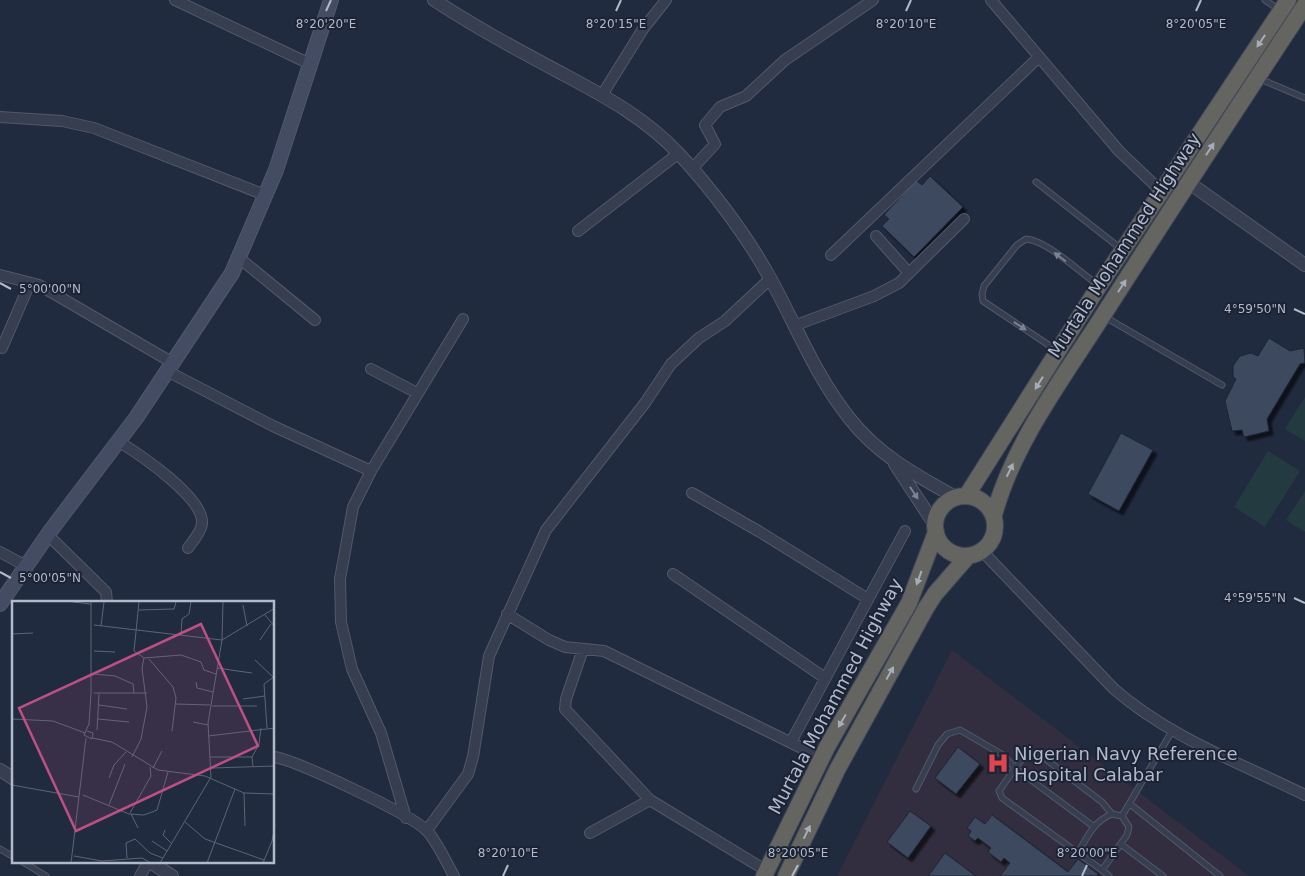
<svg xmlns="http://www.w3.org/2000/svg" width="1305" height="876" font-family="'DejaVu Sans',sans-serif">
<defs>
<filter id="shadow"><feDropShadow dx="4" dy="4" stdDeviation="1" flood-color="#0009"/></filter>
</defs>
<rect width="100%" height="100%" fill="#212b3f"/>
<path fill="#322e3f" d="M 952,650 L 1249,876 L 837,876 Z"/>
<path fill="#233a40" d="M 1305,397 L 1305,441 L 1285,429 Z
M 1268,451 L 1300,471 L 1265,527 L 1234,507 Z
M 1305,491 L 1305,532 L 1286,520 Z"/>
<path fill="#3d495e" stroke="#1d2536" filter="url(#shadow)" d="M 930,176 L 963,207 L 914,257 L 882,226 L 889,219 L 884,215 L 916,180 L 922,185 Z
M 1269,338 L 1290,351 L 1304,348 L 1305,363 L 1300,364 L 1267,419 L 1269,431 L 1244,437 L 1242,430 L 1232,431 L 1225,401 L 1236,379 L 1233,377 L 1233,366 L 1240,356 L 1251,353 L 1258,356 Z
M 1121,433 L 1153,450 L 1119,511 L 1088,494 Z
M 958,747 L 980,764 L 956,794 L 935,778 Z
M 910,811 L 931,826 L 908,858 L 887,842 Z
M 992,815 L 1068,872 L 1078,859 L 1098,874 L 1097,876 L 1000,876 L 1010,863 L 1004,858 L 1001,862 L 988,852 L 991,848 L 978,838 L 975,841 L 968,836 L 971,831 L 967,828 L 975,817 L 985,824 Z
M 945,853 L 976,876 L 930,876 L 929,875 Z"/>
<g fill="none" stroke-linecap="round" stroke-linejoin="round">
<g stroke="#51596a" stroke-width="7">
<path id="service" d="M 1265,0 L 1278,9
M 1260,79 L 1305,98
M 1036,182 L 1120,248
M 1105,317 L 1222,385
M 1056,350 L 983,301 L 982,294 L 984,286 L 1017,245 L 1026,239 C 1048,241 1078,271 1097,284
M 916,789 L 938,745 L 947,734 L 960,730 L 1003,755 L 1015,768 C 1022,759 1027,751 1039,754 L 1102,802 L 1112,814
M 1130,804 L 1220,876
M 1112,814 L 1122,816 L 1129,827 L 1127,835 L 1102,870 L 1078,853 C 1087,837 1094,821 1112,814 Z
M 1122,816 L 1172,731
M 1122,845 L 1163,876
M 0,849 L 14,857
M 1078,853 L 1002,798 L 999,791 L 1015,768 L 1093,826
M 23,862 L 46,876
M 1102,870 L 1109,876"/>
</g>
<g stroke="#51596a" stroke-width="12">
<path id="minor" d="M 175,0 L 310,64
M 991,0 L 1119,151 L 1161,191
M 602,95 L 643,29 L 666,0
M 0,117 L 62,121 L 94,128 L 265,195
M 692,169 L 715,144 L 705,125 L 720,107 L 746,96 L 785,60 L 873,0
M 578,231 L 679,153
M 876,236 L 909,273
M 831,255 L 1039,57
M 238,257 L 315,320
M 0,275 L 39,285 L 173,363
M 796,325 L 874,296 L 899,283 L 964,219
M 2,348 L 30,283
M 371,369 L 417,393
M 167,371 L 273,426 L 371,471
M 118,441 C 139,454 205,498 202,524 C 201,532 193,541 188,548
M 692,493 L 760,532 L 868,599
M 48,535 L 106,592 L 107,602
M 982,551 L 1114,689 C 1169,737 1240,763 1305,795
M 0,552 L 26,566
M 673,574 L 825,678
M 507,614 L 549,640 L 565,647 L 604,651 L 822,758
M 583,649 L 566,699 L 565,709 L 650,800 L 767,871
M 791,742 L 905,531
M 274,757 C 296,760 410,814 426,830 C 436,839 447,864 454,876
M 406,818 L 381,733 L 352,669 L 341,622 L 340,579 L 353,507 L 371,471 L 463,319
M 427,830 L 468,774 L 473,757 L 489,656 L 546,530 L 645,403 L 671,364 L 699,338 L 725,321 L 771,278
M 590,833 L 650,800
M 140,876 L 148,862"/>
</g>
<g stroke="#51596a" stroke-width="14">
<path id="tertiary" d="M 434,0 C 475,27 518,50 561,73 C 604,96 646,118 679,154 C 711,188 747,236 770,278 C 796,325 816,377 850,419 C 878,455 916,475 955,497
M 1188,182 L 1305,265
M 895,464 L 935,525
M 0,770 L 14,779
M 150,862 L 172,876"/>
</g>
<g stroke="#51596a" stroke-width="16">
<path id="secondary" d="M 0,604 L 51,530 L 136,418 L 232,273 L 276,170 L 331,0"/>
</g>
<g stroke="#3e4657" stroke-width="18">
<path id="trunk" d="M 967,495 L 1099,286 L 1288,0
M935 526a30 30 0 1 1 60 0a30 30 0 1 1-60 0Z
M 994,515 C 1013,444 1063,378 1102,317 C 1169,212 1237,108 1305,5
M 764,876 L 827,747 L 909,603 L 936,532
M 786,876 L 837,770 L 926,608 L 935,594 L 968,556"/>
</g>
<use href="#service" stroke="#363e4f" stroke-width="5"/>
<use href="#minor" stroke="#363e4f" stroke-width="10"/>
<use href="#tertiary" stroke="#363e4f" stroke-width="12"/>
<use href="#secondary" stroke="#434c62" stroke-width="14"/>
<use href="#trunk" stroke="#646460" stroke-width="16"/>
</g>
<defs><path id="oneway-solid" d="M-6-.8H1V-3.2L6.5 0L1 3.2V.8H-6Z" transform="scale(1.25)"/></defs>
<g fill="#a5acba">
<use href="#oneway-solid" transform="translate(1261 41) rotate(124)"/>
<use href="#oneway-solid" transform="translate(1210 149) rotate(-57)"/>
<use href="#oneway-solid" transform="translate(1122 286) rotate(-57)"/>
<use href="#oneway-solid" transform="translate(1039 383) rotate(122)"/>
<use href="#oneway-solid" transform="translate(1010 470) rotate(-64)"/>
<use href="#oneway-solid" transform="translate(919 578) rotate(110)"/>
<use href="#oneway-solid" transform="translate(890 673) rotate(-61)"/>
<use href="#oneway-solid" transform="translate(842 721) rotate(120)"/>
<use href="#oneway-solid" transform="translate(807 832) rotate(-64)"/>
</g>
<g fill="#7a8293">
<use href="#oneway-solid" transform="translate(1060 257) rotate(-143)"/>
<use href="#oneway-solid" transform="translate(1020 326) rotate(33)"/>
<use href="#oneway-solid" transform="translate(914 493) rotate(57)"/>
</g>
<path fill="none" stroke="#b1b9ca" stroke-width="2" d="M 326,11 L 331,0M 616,11 L 621,0M 906,11 L 911,0M 1196,11 L 1201,0M 0,283 L 11,289M 1294,309 L 1305,314M 0,572 L 11,578M 1294,598 L 1305,603M 503,876 L 508,865M 792,876 L 798,865M 1082,876 L 1087,865"/>
<defs>
<g id="hospital-bare" transform="scale(1.725)"><path d="M-5-5h3v3.5h4V-5h3V5h-3V1.5h-4V5h-3Z" fill="#e0444e" stroke="#1b2334" stroke-width="2.5" paint-order="stroke"/></g>
</defs>
<g fill-rule="evenodd">
<use href="#hospital-bare" x="998" y="763"/>
</g>
<g text-anchor="middle" dominant-baseline="central" stroke-width="4" stroke-linejoin="round" paint-order="stroke">
<g font-size="18" fill="#b1b9ca" stroke="#1b2334">
<text transform="translate(1124 245) rotate(-57)">Murtala Mohammed Highway</text>
<text transform="translate(835 696) rotate(-62)">Murtala Mohammed Highway</text>
</g>
<g font-size="18" fill="#b1b9ca" stroke="#1b2334" text-anchor="start">
<text x="1014" y="753">Nigerian Navy Reference<tspan x="1014" dy="21">Hospital Calabar</tspan></text>
</g>
</g>
<g transform="translate(12 601)">
<rect width="262" height="262" fill="#212b3f"/>
<path fill="none" stroke="#5b6477" stroke-width="1" d="M 61,1 L 79,3M 127,1 L 122,50 L 132,57 L 169,54 L 189,61 L 192,69 L 204,73M 231,4 L 235,25M 127,9 L 162,8 L 164,1M 253,14 L 263,26M 82,24 L 210,39 L 263,7M 89,25 L 92,1M 0,33 L 21,32M 169,34 L 170,18 L 177,13 L 179,1M 248,39 L 259,23M 82,50 L 103,51M 137,58 L 161,86 L 164,97 L 160,130M 243,59 L 261,76M 205,67 L 240,72M 82,73 L 103,75 L 121,83 L 122,92M 184,81 L 185,87 L 201,91M 82,92 L 135,92M 231,98 L 253,95M 163,103 L 198,104M 87,104 L 115,108M 200,105 L 245,105M 0,118 L 41,120 L 73,132M 86,118 L 117,121M 181,121 L 196,124M 255,127 L 252,83 L 263,75M 85,129 L 87,93M 75,130 L 81,132 L 80,138 L 72,134 L 77,123 L 79,92 L 79,1M 196,135 L 263,127M 80,137 L 100,141 L 146,169 L 193,175 L 232,192 L 263,193M 120,156 L 129,138 L 135,106 L 130,67 L 132,57M 198,156 L 240,156 L 241,165M 240,156 L 247,143 L 249,127M 141,167 L 150,150M 200,167 L 263,165M 97,177 L 102,164 L 114,151M 0,184 L 67,196M 232,192 L 233,225M 71,194 L 117,213 L 132,214 L 145,209 L 156,171M 97,204 L 113,163M 118,212 L 139,175 L 138,166M 119,213 L 126,227M 173,221 L 193,238 L 252,259M 153,229 L 151,234 L 159,242M 140,240 L 155,250M 62,255 L 90,260 L 130,257 L 139,262M 115,257 L 114,242 L 123,238 L 138,252 L 151,257M 59,262 L 74,137M 148,262 L 199,176 L 196,122 L 210,39 L 211,1M 195,262 L 223,188M 251,262 L 260,240 L 263,224"/>
<path fill="#bc5082" fill-opacity="0.15" stroke="#bc5082" stroke-width="2.5" d="M 189,23 L 246,145 L 64,230 L 7,107 Z"/>
<rect width="262" height="262" fill="none" stroke="#b1b9ca" stroke-width="2.5"/>
</g>
<g font-size="12" text-anchor="middle" fill="#b1b9ca" stroke="#1b2334" stroke-width="4" stroke-linejoin="round" paint-order="stroke">
<text x="616" y="28">8°20'15"E</text>
<text x="906" y="28">8°20'10"E</text>
<text x="1196" y="28">8°20'05"E</text>
<text x="326" y="28">8°20'20"E</text>
<text x="50" y="293">5°00'00"N</text>
<text x="1255" y="313">4°59'50"N</text>
<text x="50" y="582">5°00'05"N</text>
<text x="1255" y="602">4°59'55"N</text>
<text x="508" y="857">8°20'10"E</text>
<text x="798" y="857">8°20'05"E</text>
<text x="1087" y="857">8°20'00"E</text>
</g>
</svg>
